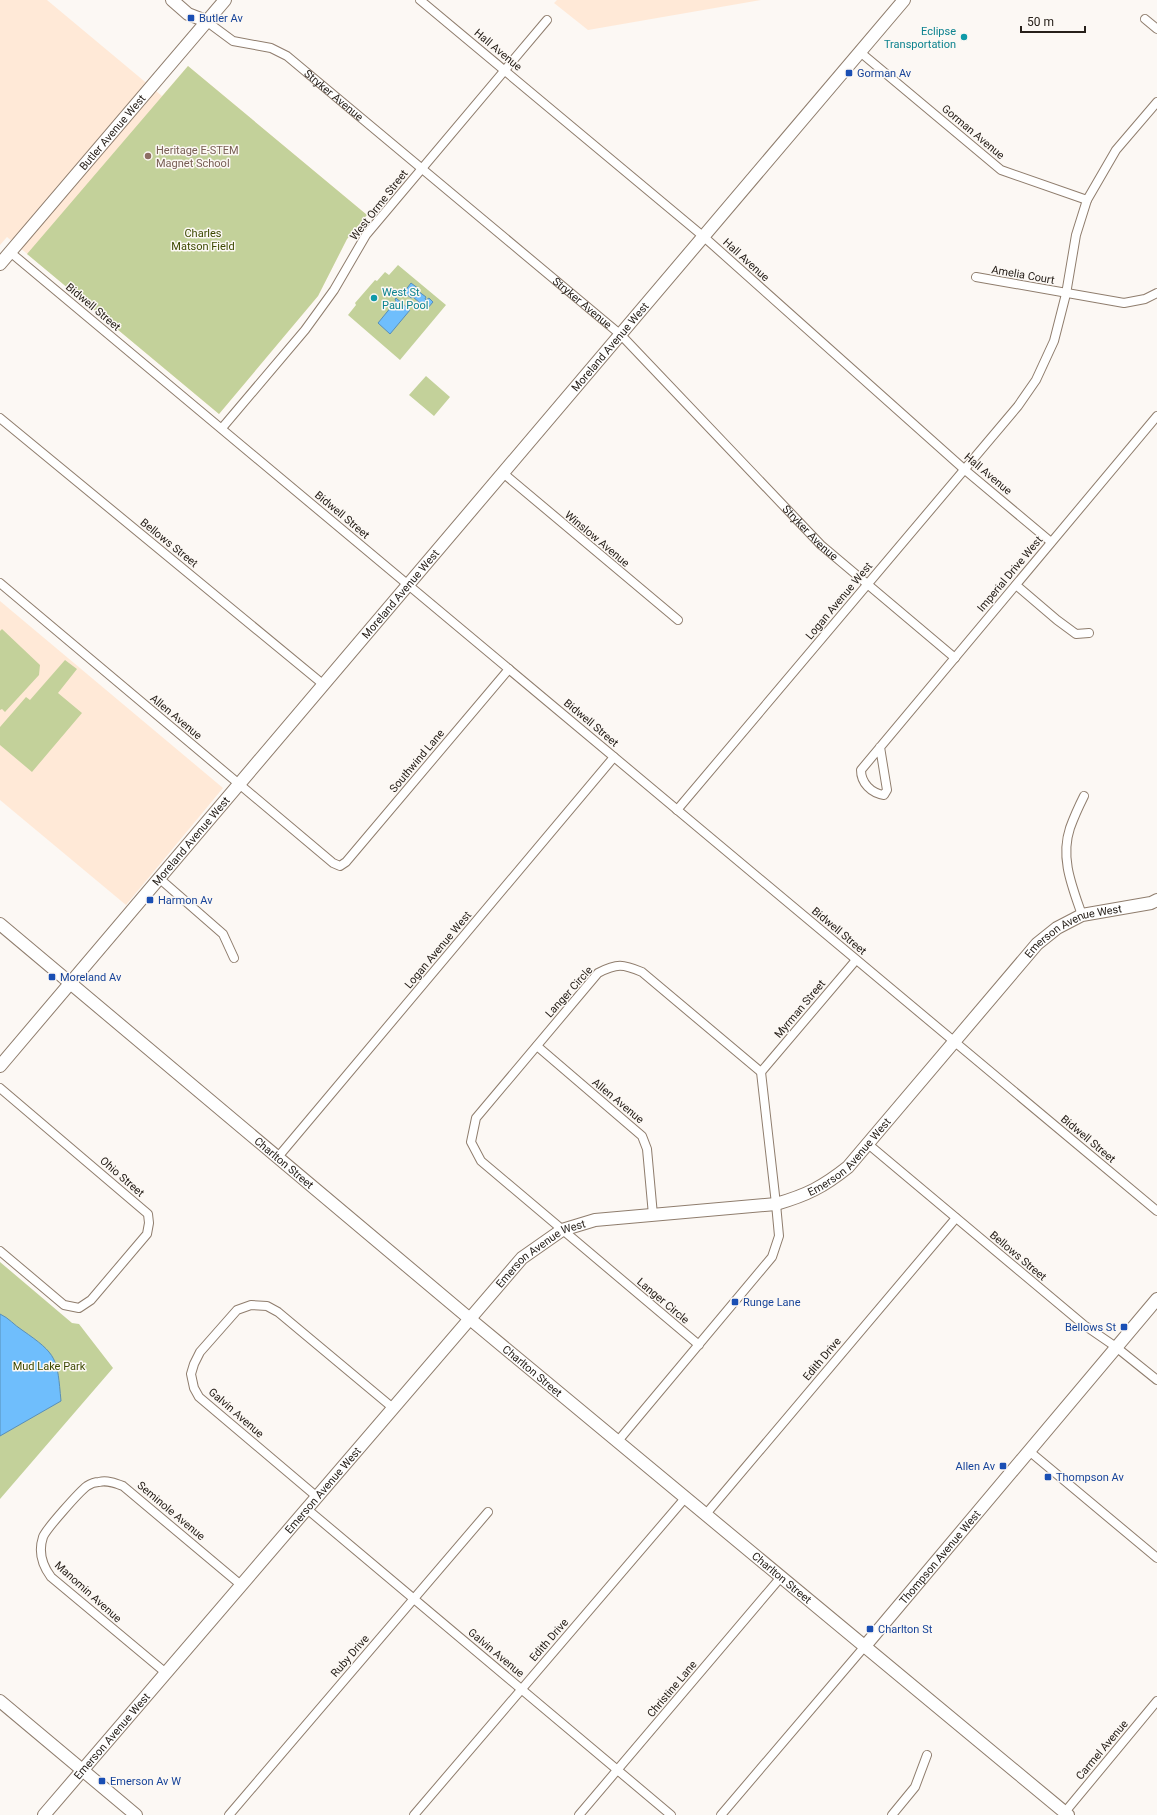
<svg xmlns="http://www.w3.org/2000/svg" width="1157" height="1815" font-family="Roboto,sans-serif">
<rect width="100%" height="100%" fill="#fcf8f4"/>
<path fill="#ffe9d7" d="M 0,0 L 47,0 L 162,96 L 188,66 L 367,215 L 347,239 L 318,296 L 219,414 L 7,237 L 0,245 Z
M 557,0 L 761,0 L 588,30 L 554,3 Z
M 0,601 L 223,788 L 126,905 L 0,800 Z"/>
<path fill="#c3d19a" d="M 188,66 L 367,215 L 347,239 L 318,296 L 219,414 L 27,254 Z
M 398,265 L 446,305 L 400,360 L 348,315 L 356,305 L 355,303 L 375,280 L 377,281 L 385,272 L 389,275 Z
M 426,376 L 450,397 L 434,416 L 409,395 Z
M 2,629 L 40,665 L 39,675 L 5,712 L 2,709 L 0,710 L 0,631 Z
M 65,660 L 77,669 L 58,693 L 82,713 L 32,772 L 0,745 L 0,727 L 26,697 L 30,700 Z
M 0,1262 L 72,1323 L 79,1324 L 113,1368 L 0,1499 Z"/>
<path fill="#6fbefc" stroke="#598fb8" d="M 411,283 L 419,289 L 418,291 L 426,297 L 425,299 L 426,300 L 429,298 L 433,302 L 427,309 L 413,297 L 411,298 L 404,292 Z
M 396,298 L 410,310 L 390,334 L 378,323 L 396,301 L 395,299 Z
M 0,1314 C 9,1318 14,1325 22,1330 C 58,1355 57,1358 61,1401 L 0,1436 Z"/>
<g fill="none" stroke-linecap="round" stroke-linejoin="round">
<g stroke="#8f7d6d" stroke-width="10">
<g id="street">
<path d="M 420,0 L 704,237 L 965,470 L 1051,542"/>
<path d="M 1145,19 L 1157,29"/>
<path id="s1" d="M 206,21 L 233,41 L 271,48 L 287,56 L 621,335 L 821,545 L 955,658"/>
<path d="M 860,52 L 1001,170 L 1087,200"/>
<path d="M 10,252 L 1157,1211"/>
<path d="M 976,277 L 1124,303 L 1145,299 L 1157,293"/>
<path d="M 0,418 L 324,685"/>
<path d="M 222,428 L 305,330 L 334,290 L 366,235 L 547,20"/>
<path d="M 503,473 L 678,620"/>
<path d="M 0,583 L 333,863 L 340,866 L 346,862 L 509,669"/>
<path d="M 1016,585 L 1057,620 L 1076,634 L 1089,633"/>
<path d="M 880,747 L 887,790 L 884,795 C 871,793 861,783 861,770 L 1157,416"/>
<path d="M 677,810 L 1018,406 L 1036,380 L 1054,341 L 1066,294 L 1076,235 L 1087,200 L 1116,150 L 1157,102"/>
<path d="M 160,879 L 223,934 L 234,958"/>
<path d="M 1082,915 C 1072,886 1060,858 1070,828 C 1074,817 1079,806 1084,796"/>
<path d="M 537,1046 L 642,1136 L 647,1149 L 653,1215"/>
<path d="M 761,1072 L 856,960"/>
<path d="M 0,1088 L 148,1214 L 149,1223 L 147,1234 L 91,1300 L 79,1308 L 64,1305 L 0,1251"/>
<path d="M 868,1144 L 1084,1325 L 1116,1347 L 1157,1380"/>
<path d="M 278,1157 L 614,757"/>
<path d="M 618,1441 L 772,1257 L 779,1236 L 776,1204 L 761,1072 L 642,972 C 623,964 617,963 598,973 L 476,1118 L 471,1142 L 481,1161 L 699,1345"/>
<path d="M 1029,1451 L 1157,1558"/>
<path d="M 316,1496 L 199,1397 L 194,1388 L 191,1374 L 194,1364 L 200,1352 L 237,1310 L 251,1305 L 267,1306 L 278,1312 L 393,1408"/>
<path d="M 307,1509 L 671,1815"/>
<path d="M 706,1514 L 956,1218"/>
<path d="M 166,1673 L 51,1577 C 42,1565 38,1552 43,1537 C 46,1529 80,1491 87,1486 C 90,1484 95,1482 99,1482 C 107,1480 115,1483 123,1486 L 241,1585"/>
<path d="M 1065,1812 L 1157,1701"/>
<path d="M 229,1815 L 488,1512"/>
<path d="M 414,1815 L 686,1497"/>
<path d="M 579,1815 L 781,1577"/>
<path d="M 721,1815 L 865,1646"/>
<path d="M 892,1815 L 915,1787 L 927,1755"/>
</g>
</g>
<g stroke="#8f7d6d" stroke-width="14">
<g id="secondary">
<path d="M 172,0 L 188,14 L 206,21"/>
<path id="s2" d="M 0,264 L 225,0"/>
<path id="s3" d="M 0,924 L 470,1319 L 1068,1815"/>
<path id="s4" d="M 0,1066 L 904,0"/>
<path id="s5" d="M 865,1646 L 1157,1299"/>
<path d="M 0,1701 L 136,1815"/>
<path id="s6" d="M 44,1815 L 522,1258 L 562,1230 L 595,1220 L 776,1204 C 807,1195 823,1187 848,1167 L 1037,944 L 1057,928 L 1082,915 L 1151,903 L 1157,900"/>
</g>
</g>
<use href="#street" stroke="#fff" stroke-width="8"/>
<use href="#secondary" stroke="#fff" stroke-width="12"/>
</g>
<g fill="#1a4fb4" stroke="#fcf8f4" stroke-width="1.5">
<rect x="187" y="14" width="8" height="8" rx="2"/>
<rect x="845" y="69" width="8" height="8" rx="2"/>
<rect x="146" y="896" width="8" height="8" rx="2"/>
<rect x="48" y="973" width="8" height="8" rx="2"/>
<rect x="731" y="1298" width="8" height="8" rx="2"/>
<rect x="1120" y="1323" width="8" height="8" rx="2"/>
<rect x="999" y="1462" width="8" height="8" rx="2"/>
<rect x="1044" y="1473" width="8" height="8" rx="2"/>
<rect x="866" y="1625" width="8" height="8" rx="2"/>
<rect x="98" y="1777" width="8" height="8" rx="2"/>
</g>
<g fill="#0f9aa8" stroke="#fcf8f4" stroke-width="1.5">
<circle cx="964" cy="37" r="4"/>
<circle cx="374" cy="298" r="4"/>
</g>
<circle fill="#8d6e63" stroke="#fcf8f4" stroke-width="1.5" cx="148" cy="156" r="4"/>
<g text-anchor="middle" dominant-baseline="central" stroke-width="3" stroke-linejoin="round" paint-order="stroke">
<g font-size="11" fill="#164399" stroke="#fcf8f4" text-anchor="start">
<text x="199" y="18">Butler Av</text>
<text x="857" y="73">Gorman Av</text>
<text x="158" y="900">Harmon Av</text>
<text x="60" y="977">Moreland Av</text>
<text x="743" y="1302">Runge Lane</text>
<text x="1116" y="1327" text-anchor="end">Bellows St</text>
<text x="995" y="1466" text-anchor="end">Allen Av</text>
<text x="1056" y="1477">Thompson Av</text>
<text x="878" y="1629">Charlton St</text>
<text x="110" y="1781">Emerson Av W</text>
</g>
<g font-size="11" fill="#0d838f" stroke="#fcf8f4" text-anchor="end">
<text x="956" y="31">Eclipse<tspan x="956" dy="13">Transportation</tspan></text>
<text x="382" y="292" text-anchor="start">West St<tspan x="382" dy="13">Paul Pool</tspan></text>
</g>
<g font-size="11" fill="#27201a" stroke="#fcf8f4">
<text transform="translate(498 50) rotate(40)">Hall Avenue</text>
<text stroke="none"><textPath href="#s1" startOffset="151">Stryker Avenue</textPath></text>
<text stroke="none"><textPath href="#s2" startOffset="173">Butler Avenue West</textPath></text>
<text transform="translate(973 132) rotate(40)">Gorman Avenue</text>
<text transform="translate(379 205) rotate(-52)">West Orme Street</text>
<text transform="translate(746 260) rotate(42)">Hall Avenue</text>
<text transform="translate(1023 275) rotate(10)">Amelia Court</text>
<text stroke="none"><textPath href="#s1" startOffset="475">Stryker Avenue</textPath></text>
<text transform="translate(93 307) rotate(40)">Bidwell Street</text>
<text stroke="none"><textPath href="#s4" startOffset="943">Moreland Avenue West</textPath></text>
<text transform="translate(988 474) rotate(40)">Hall Avenue</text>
<text transform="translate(342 515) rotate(40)">Bidwell Street</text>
<text stroke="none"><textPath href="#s1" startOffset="799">Stryker Avenue</textPath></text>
<text transform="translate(597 539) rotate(40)">Winslow Avenue</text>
<text transform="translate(169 543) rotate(39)">Bellows Street</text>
<text transform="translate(1010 574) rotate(-50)">Imperial Drive West</text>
<text stroke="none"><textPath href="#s4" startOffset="619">Moreland Avenue West</textPath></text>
<text transform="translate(839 601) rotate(-50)">Logan Avenue West</text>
<text transform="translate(176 717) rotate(40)">Allen Avenue</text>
<text transform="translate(591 723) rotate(40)">Bidwell Street</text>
<text transform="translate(417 761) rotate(-50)">Southwind Lane</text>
<text stroke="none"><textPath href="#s4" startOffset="295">Moreland Avenue West</textPath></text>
<text transform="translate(839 931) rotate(40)">Bidwell Street</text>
<text stroke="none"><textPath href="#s6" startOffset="1412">Emerson Avenue West</textPath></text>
<text transform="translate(438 950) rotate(-50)">Logan Avenue West</text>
<text transform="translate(569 992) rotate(-48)">Langer Circle</text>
<text transform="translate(800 1009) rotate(-50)">Myrman Street</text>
<text transform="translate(618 1101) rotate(40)">Allen Avenue</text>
<text transform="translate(1088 1139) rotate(40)">Bidwell Street</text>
<text stroke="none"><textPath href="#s6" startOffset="1088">Emerson Avenue West</textPath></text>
<text stroke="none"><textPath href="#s3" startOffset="371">Charlton Street</textPath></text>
<text transform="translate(122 1177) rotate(41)">Ohio Street</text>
<text stroke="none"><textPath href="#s6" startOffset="752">Emerson Avenue West</textPath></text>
<text transform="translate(1018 1256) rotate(40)">Bellows Street</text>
<text transform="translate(663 1301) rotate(40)">Langer Circle</text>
<text transform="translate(822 1359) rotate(-50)">Edith Drive</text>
<text stroke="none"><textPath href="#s3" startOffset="695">Charlton Street</textPath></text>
<text transform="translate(236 1413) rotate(41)">Galvin Avenue</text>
<text stroke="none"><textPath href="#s6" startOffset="428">Emerson Avenue West</textPath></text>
<text transform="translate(171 1511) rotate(40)">Seminole Avenue</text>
<text stroke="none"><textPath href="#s5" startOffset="116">Thompson Avenue West</textPath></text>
<text stroke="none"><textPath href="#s3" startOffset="1019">Charlton Street</textPath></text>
<text transform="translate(88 1592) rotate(42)">Manomin Avenue</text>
<text transform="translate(549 1640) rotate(-49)">Edith Drive</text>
<text transform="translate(496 1653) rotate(40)">Galvin Avenue</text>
<text transform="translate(350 1656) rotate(-49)">Ruby Drive</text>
<text transform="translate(672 1689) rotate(-50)">Christine Lane</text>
<text stroke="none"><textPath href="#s6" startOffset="104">Emerson Avenue West</textPath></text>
<text transform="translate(1102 1750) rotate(-50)">Carmel Avenue</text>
</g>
<g font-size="11" fill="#785e54" stroke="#fcf8f4" text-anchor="start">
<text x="156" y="150">Heritage E-STEM<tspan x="156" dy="13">Magnet School</tspan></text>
</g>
<g font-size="11" fill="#3d4902" stroke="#fcf8f4">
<text x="203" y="233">Charles<tspan x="203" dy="13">Matson Field</tspan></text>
<text x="49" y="1366">Mud Lake Park</text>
</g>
</g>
<path d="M1021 26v6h64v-6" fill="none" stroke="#27201a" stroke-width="2"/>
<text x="1027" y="26" font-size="12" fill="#27201a" stroke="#fcf8f4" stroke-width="3" paint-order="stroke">50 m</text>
</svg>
